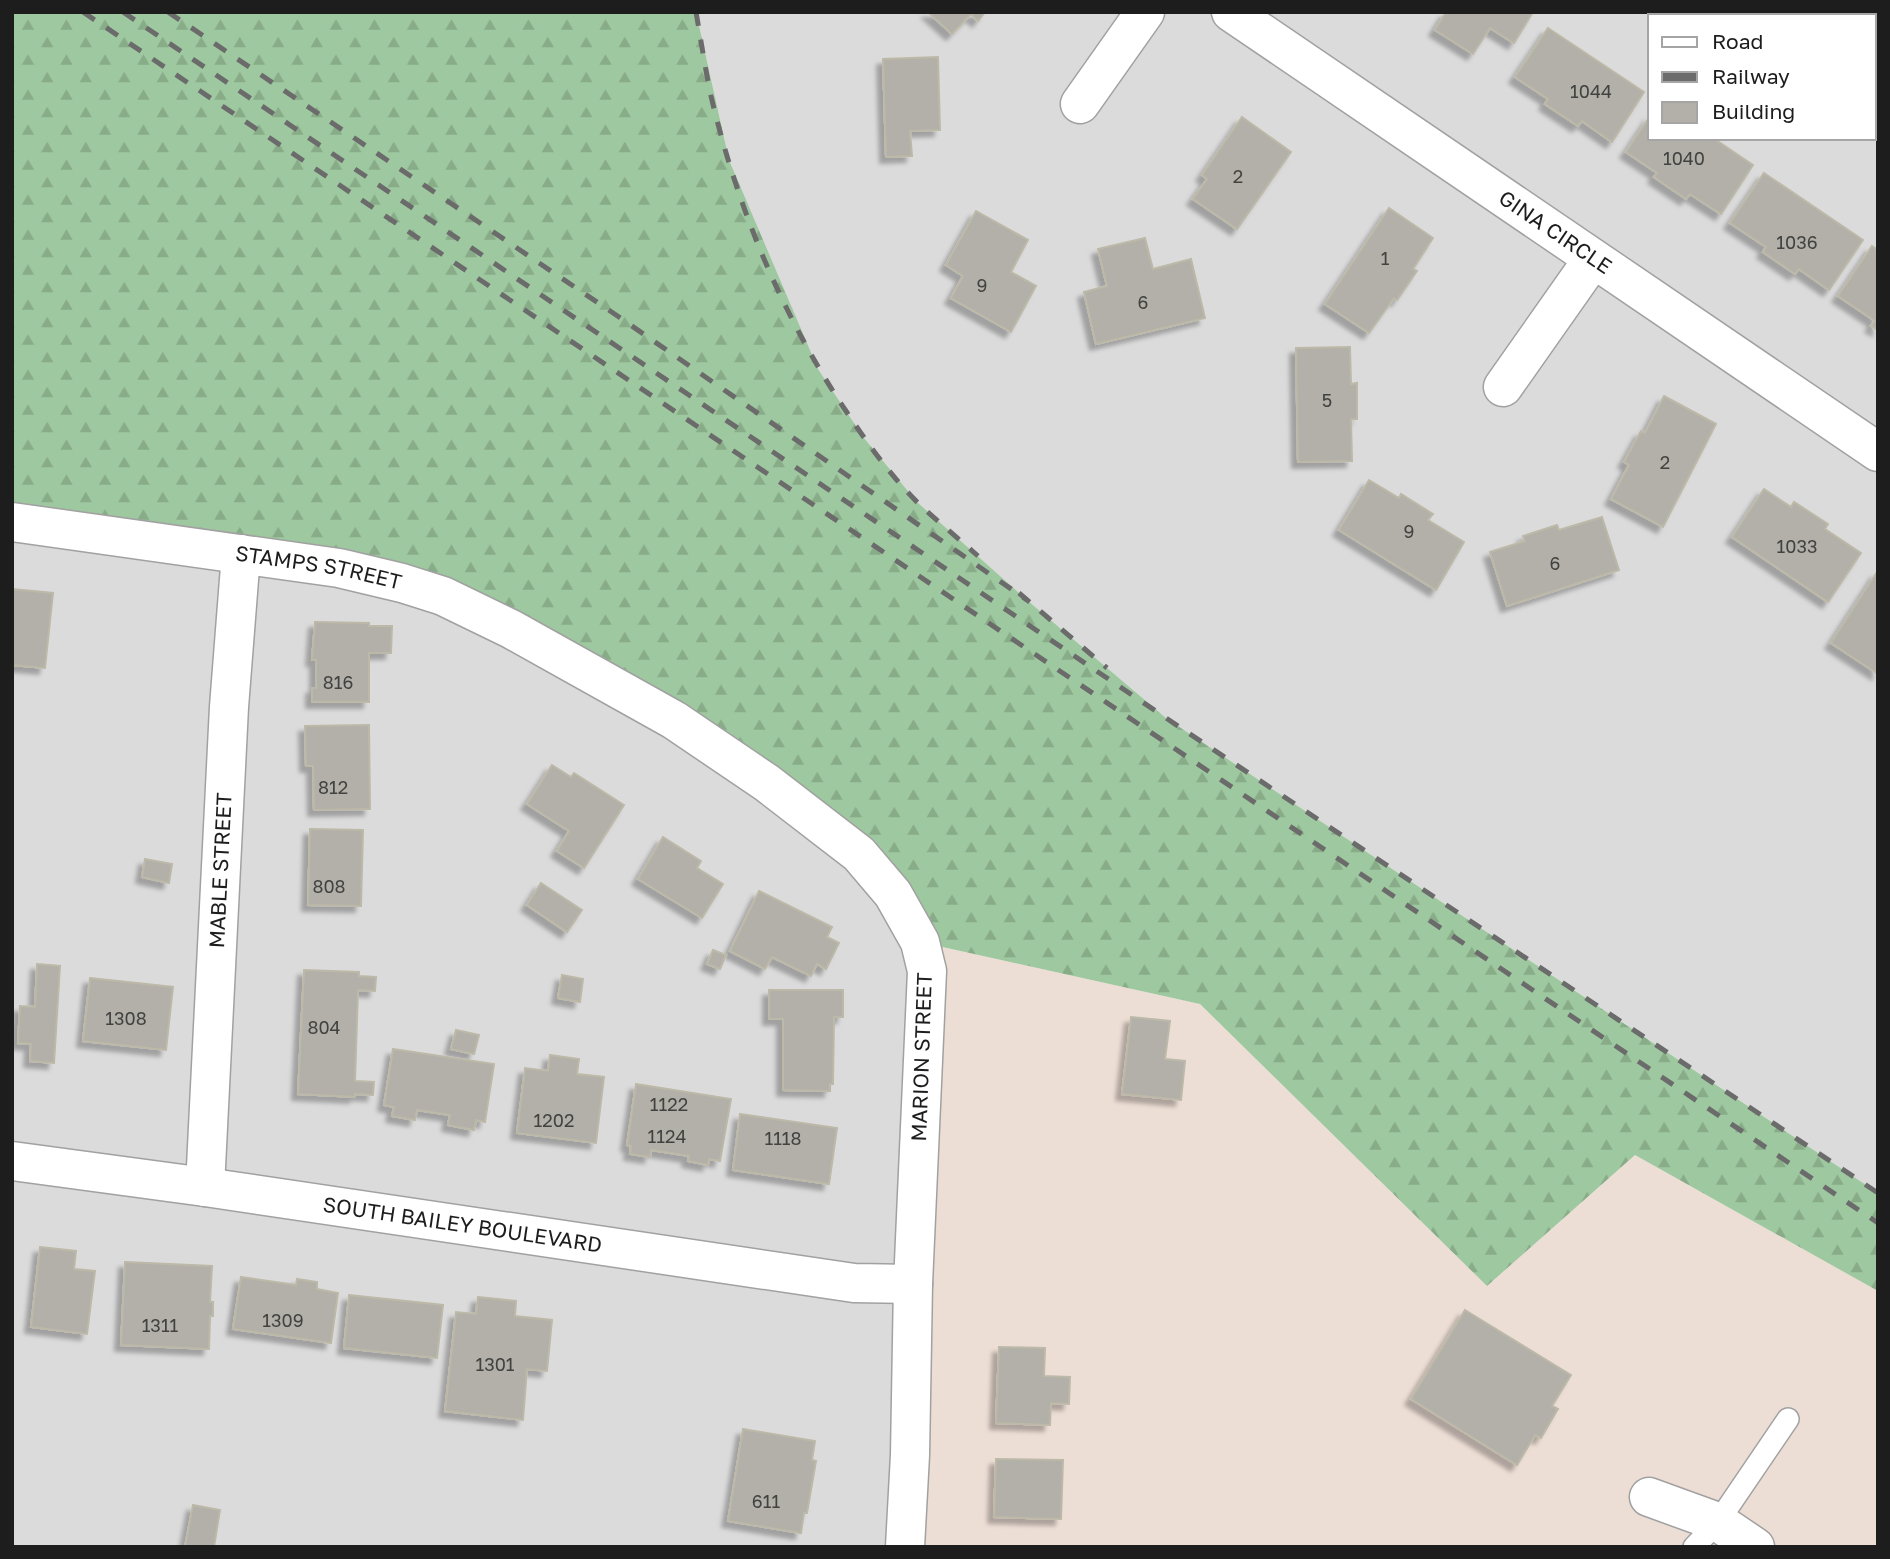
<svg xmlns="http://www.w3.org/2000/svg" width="1890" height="1559" viewBox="0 0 1890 1559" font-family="'Golos Text',sans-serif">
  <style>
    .residential { fill: #dbdbdb; fill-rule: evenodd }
    .commercial { fill: #edded5 }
    .forest { fill: url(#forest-firs) }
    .building { fill: #b2b0a8; stroke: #bdb9a8; stroke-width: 2; filter: url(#shadow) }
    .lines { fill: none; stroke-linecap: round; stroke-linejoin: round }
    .service-casing { stroke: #a1a1a1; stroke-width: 24 }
    .minor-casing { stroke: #a1a1a1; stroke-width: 41 }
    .service { stroke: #fff; stroke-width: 21 }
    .minor { stroke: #fff; stroke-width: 38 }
    .rail { stroke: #6b6b6b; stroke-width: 5; stroke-dasharray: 14 14; stroke-linecap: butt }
    .labels { text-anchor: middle; stroke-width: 5; stroke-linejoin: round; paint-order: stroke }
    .number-label { font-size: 18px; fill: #424240 }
    .street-label { font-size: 21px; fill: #1d1d1d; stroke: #fff }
  </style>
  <defs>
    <pattern id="forest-firs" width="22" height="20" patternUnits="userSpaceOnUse" patternTransform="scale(1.75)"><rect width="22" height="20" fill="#9ec89f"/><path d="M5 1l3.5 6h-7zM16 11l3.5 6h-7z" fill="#88ab88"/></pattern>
    <filter id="shadow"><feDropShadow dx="-6" dy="6" stdDeviation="2" flood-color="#0004"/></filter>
  </defs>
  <rect width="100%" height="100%" fill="#edede5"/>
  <g class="residential">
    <path d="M696,12h1182v1181l-712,-475 -139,-118 -110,-98 -53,-64 -46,-69 -29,-53 -60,-156zM1650,16h224v122h-224z"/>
    <polygon points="12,521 402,583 767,783 920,942 905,1547 12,1547"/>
  </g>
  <polygon class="commercial" points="920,942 1200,1004 1487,1286 1635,1155 1878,1291 1878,1547 905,1547"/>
  <polygon class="forest" points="12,12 696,12 729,160 818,369 864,438 917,502 1027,600 1166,718 1878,1193 1878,1291 1635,1155 1487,1286 1200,1004 920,942 859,854 443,596 12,521"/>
  <g class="building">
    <polygon points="928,12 985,12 978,21 971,14 952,34"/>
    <polygon points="1446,12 1533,12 1514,43 1490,28 1473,54 1435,30"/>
    <polygon points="1833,12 1876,12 1874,16 1831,16"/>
    <polygon points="1874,19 1878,22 1878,94 1874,91"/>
    <polygon points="1548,28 1644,92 1612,142 1582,121 1578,126 1545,104 1548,99 1515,77"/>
    <polygon points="938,57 940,130 910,131 912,156 886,157 883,59"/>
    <polygon points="1650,116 1650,138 1713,138 1753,165 1721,214 1690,194 1686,199 1654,177 1657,173 1626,152"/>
    <polygon points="1242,117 1291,152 1237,229 1193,199 1207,179 1202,175"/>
    <polygon points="1764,173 1863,240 1829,290 1799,269 1795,274 1763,252 1766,247 1730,223"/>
    <polygon points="1389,208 1433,238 1413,269 1417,271 1397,300 1394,298 1369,333 1325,304"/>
    <polygon points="976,211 1028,240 1011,272 1036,286 1011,332 951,298 963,276 946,265"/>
    <polygon points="1145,238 1153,269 1191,259 1205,318 1096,344 1084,292 1107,286 1098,249"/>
    <polygon points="1872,246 1878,250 1878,330 1871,326 1875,321 1838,296"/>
    <polygon points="1350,347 1351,384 1357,383 1357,419 1351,419 1352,461 1298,462 1296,348"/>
    <polygon points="1664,396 1716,424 1663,527 1611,499 1629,465 1624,462 1641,431 1645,433"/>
    <polygon points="1369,480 1399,498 1401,494 1433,514 1428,520 1464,542 1436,590 1339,530"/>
    <polygon points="1764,489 1791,507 1794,502 1828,524 1825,529 1861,553 1828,602 1732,537"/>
    <polygon points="1602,517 1619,570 1507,606 1490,552 1525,541 1523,536 1557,525 1559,530"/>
    <polygon points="1877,572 1878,573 1878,674 1831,643"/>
    <polygon points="12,589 53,593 45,668 12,665"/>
    <polygon points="315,622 369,623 369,626 392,626 391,653 369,653 369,702 312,702 312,688 316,688 316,660 312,660"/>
    <polygon points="369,725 370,809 314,810 313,766 306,766 305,726"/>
    <polygon points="552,765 571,777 574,773 624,805 584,868 557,851 569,831 527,804"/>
    <polygon points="310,829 363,830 361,906 308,905"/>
    <polygon points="663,837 701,861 697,868 723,884 702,918 638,879"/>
    <polygon points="145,859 172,864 169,883 142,877"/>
    <polygon points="541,883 582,910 567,932 527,905"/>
    <polygon points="759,891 832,927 827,937 839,943 826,969 817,964 811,976 772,957 765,969 730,951"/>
    <polygon points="713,950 726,955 720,969 707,964"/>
    <polygon points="37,964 60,966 54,1063 30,1061 31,1044 18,1043 20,1006 35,1007"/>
    <polygon points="304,970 359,972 359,976 376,977 375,991 358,990 355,1081 374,1082 373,1095 355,1094 355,1097 298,1094"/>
    <polygon points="562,975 583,979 580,1002 558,998"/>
    <polygon points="90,978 173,987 166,1050 83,1041"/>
    <polygon points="769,990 843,990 843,1017 834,1017 833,1084 830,1084 830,1091 783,1090 783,1019 769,1019"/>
    <polygon points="1131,1017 1170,1021 1165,1059 1185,1061 1181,1100 1122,1094"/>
    <polygon points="456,1030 479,1035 474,1054 451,1049"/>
    <polygon points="393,1049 494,1064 485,1122 476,1120 474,1130 448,1125 450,1115 417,1110 415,1120 392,1116 394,1107 384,1105"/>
    <polygon points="550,1055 579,1059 577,1074 604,1077 596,1143 517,1133 525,1068 548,1071"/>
    <polygon points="636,1084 731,1099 720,1161 709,1159 708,1165 688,1161 689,1156 651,1150 650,1157 630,1154 631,1146 627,1145"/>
    <polygon points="740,1114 837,1128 829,1184 733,1170"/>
    <polygon points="40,1247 76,1251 74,1269 95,1271 87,1334 31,1327"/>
    <polygon points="125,1262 212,1266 210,1302 213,1302 213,1316 210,1316 209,1349 121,1345"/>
    <polygon points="241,1277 296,1285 297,1279 317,1282 317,1289 338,1293 331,1343 233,1329"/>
    <polygon points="349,1295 443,1305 437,1358 344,1348"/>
    <polygon points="478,1297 516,1301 515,1316 552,1320 547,1371 527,1369 523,1420 445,1411 456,1312 476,1314"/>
    <polygon points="1465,1310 1571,1375 1552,1406 1558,1409 1541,1438 1535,1435 1517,1465 1411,1399"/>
    <polygon points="999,1347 1045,1348 1044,1376 1070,1377 1069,1404 1051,1403 1050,1425 996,1423"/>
    <polygon points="743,1429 815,1441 812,1460 816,1461 807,1513 804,1513 801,1533 728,1521"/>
    <polygon points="996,1459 1063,1460 1061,1519 994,1517"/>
    <polygon points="193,1505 220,1510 214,1547 185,1547"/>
  </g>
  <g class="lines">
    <defs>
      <polyline id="service" points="1694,1547 1718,1522 1788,1419"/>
      <g id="minor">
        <path id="s1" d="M1231,12l647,440"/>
        <polyline points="1080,104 1145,12"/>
        <polyline points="1503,387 1593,259"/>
        <path id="s2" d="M12,522l327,46 63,15 41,13 68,33 163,91 93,63 92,71 34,40 27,48 7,29 -14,313 -3,171 -5,92"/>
        <path id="s3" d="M12,1161l193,26 649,96 59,1"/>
        <path id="s4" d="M205,1187l24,-480 12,-153"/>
        <polyline points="1649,1497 1718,1522 1755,1547"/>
      </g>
    </defs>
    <use href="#service" class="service-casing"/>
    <use href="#minor" class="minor-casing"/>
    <use href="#service" class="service"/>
    <use href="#minor" class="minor"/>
    <g class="rail">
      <polyline points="83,12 1878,1223"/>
      <polyline points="123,12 1166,718 1878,1193"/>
      <polyline points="168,12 619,317 1027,600"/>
      <path d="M696,12c5,28 9,56 15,84 26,111 71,220 135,315 21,32 45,65 72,92 19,18 40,35 60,53"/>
      <polyline points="1019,593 1107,668"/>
    </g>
  </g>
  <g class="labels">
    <g class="number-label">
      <text x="1591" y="98">1044</text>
      <text x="1684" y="165">1040</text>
      <text x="1238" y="183">2</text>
      <text x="1797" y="249">1036</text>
      <text x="1385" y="265">1</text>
      <text x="982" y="292">9</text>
      <text x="1143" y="309">6</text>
      <text x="1327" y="407">5</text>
      <text x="1665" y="469">2</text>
      <text x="1409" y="538">9</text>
      <text x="1797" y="553">1033</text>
      <text x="1555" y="570">6</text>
      <text x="338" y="689">816</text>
      <text x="333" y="794">812</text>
      <text x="329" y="893">808</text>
      <text x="126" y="1025">1308</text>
      <text x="324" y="1034">804</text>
      <text x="669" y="1111">1122</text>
      <text x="554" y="1127">1202</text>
      <text x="667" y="1143">1124</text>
      <text x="783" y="1145">1118</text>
      <text x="283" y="1327">1309</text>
      <text x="160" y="1332">1311</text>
      <text x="495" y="1371">1301</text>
      <text x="766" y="1508">611</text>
    </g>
    <g class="street-label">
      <text dy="7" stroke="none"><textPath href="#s1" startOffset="392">GINA CIRCLE</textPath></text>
      <text dy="7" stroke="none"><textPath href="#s2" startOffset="310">STAMPS STREET</textPath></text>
      <text dy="7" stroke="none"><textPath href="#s4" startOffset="317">MABLE STREET</textPath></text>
      <text transform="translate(922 1057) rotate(-88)" y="7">MARION STREET</text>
      <text dy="7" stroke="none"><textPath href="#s3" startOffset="455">SOUTH BAILEY BOULEVARD</textPath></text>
    </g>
  </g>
  <rect width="1890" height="1559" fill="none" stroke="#1d1d1d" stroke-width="28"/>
  <rect x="1648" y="14" width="228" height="126" fill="#ffffff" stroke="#a5a5a5" stroke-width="2"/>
  <rect x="1662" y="37" width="35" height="10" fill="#ffffff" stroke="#a5a5a5" stroke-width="2"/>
  <text x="1712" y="49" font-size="21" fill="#1d1d1d">Road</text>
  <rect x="1662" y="72" width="35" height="10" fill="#6b6b6b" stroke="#a5a5a5" stroke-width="2"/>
  <text x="1712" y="84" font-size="21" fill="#1d1d1d">Railway</text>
  <rect x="1662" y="102" width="35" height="21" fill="#b2b0a8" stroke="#a5a5a5" stroke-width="2"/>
  <text x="1712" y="119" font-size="21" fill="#1d1d1d">Building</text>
</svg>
